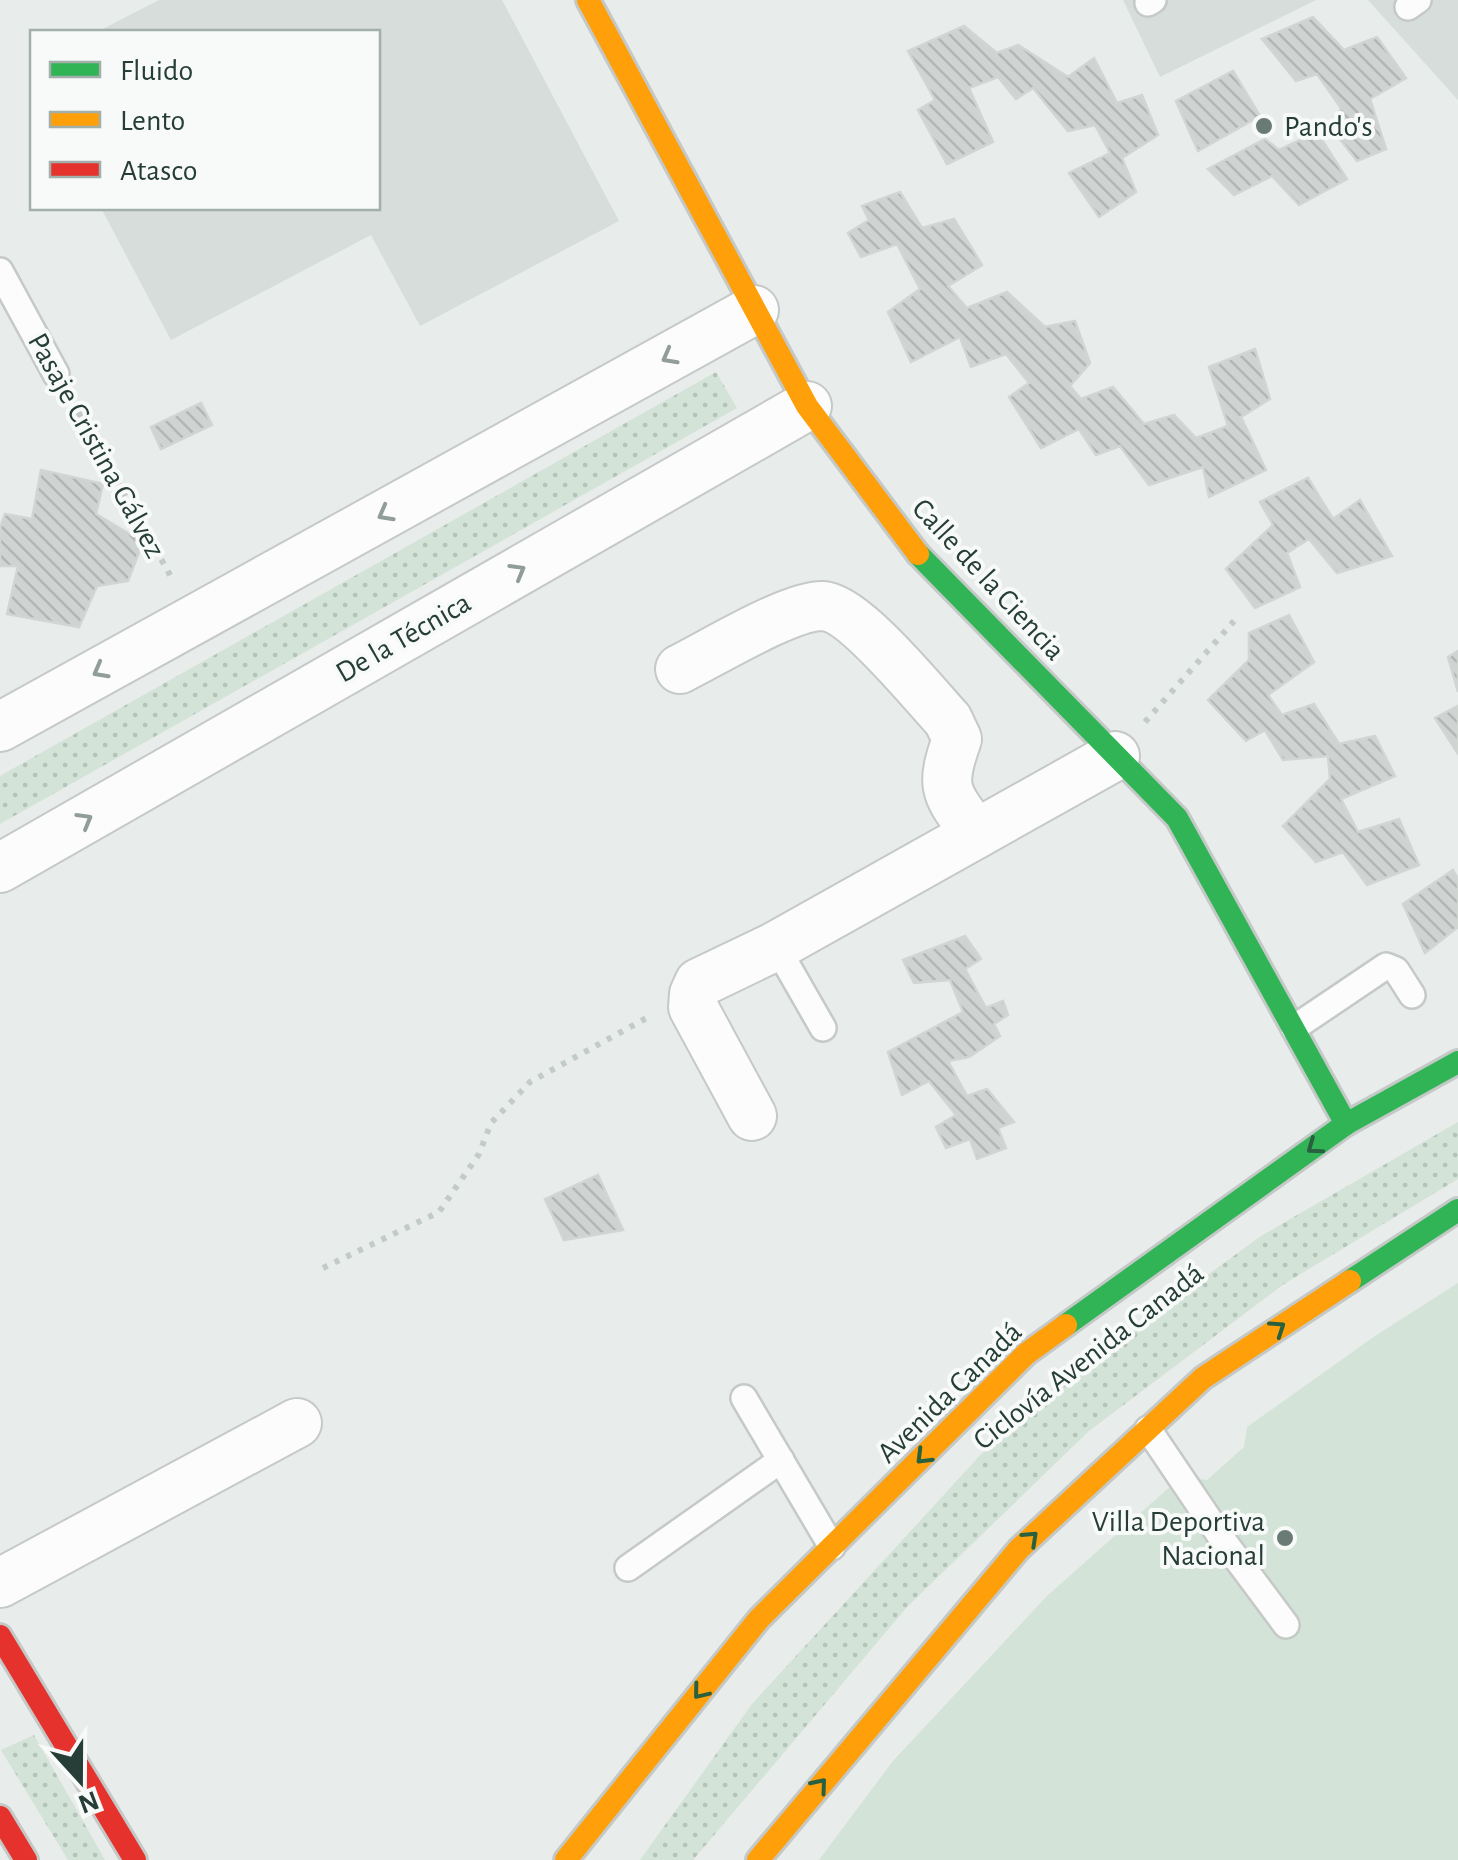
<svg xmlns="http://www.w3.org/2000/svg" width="1458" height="1860" viewBox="0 0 1458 1860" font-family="'Alegreya Sans',sans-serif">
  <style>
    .built { fill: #d6ddda }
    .grass { fill: url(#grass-dots) }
    .pitch { fill: #d3e3d7 }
    .building { fill: url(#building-back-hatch); stroke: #d1d5d3; stroke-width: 2.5 }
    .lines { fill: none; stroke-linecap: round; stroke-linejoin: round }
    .lane-casing { stroke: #c5c9c7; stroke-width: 30 }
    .street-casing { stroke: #c5c9c7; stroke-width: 52 }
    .fast-casing { stroke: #c4c9c7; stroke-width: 28 }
    .slow-casing { stroke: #c4c9c7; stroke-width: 28 }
    .jam-casing { stroke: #c4c9c7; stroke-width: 28 }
    .path { stroke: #c3cbc7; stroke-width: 6; stroke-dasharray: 5 8; stroke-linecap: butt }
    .lane { stroke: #fcfcfc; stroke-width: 25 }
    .street { stroke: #fcfcfc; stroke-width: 48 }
    .fast { stroke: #30b455; stroke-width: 22 }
    .slow { stroke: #ff9f0a; stroke-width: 22 }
    .jam { stroke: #e5322d; stroke-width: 22 }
    .oneway { stroke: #919d9a }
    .oneway2 { stroke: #296140 }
    .poi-dot { fill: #6a7b76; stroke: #f7faf8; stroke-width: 4 }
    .labels { text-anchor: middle; stroke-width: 8; stroke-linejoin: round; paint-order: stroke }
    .poi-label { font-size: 30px; fill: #263e37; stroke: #f7faf8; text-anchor: start }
    .street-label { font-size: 30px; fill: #263e37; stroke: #f7faf8 }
  </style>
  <defs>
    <pattern id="grass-dots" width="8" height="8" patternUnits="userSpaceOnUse" patternTransform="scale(2.5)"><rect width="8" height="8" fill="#d3e3d7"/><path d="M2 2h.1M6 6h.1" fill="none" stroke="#b5c4b9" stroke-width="1.8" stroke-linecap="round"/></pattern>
    <pattern id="building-back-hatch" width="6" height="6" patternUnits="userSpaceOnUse" patternTransform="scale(2.5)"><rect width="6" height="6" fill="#cfd3d1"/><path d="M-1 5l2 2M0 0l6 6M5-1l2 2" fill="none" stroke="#b2b6b4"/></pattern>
  </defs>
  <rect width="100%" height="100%" fill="#e8ecea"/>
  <g class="built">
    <polygon points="159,0 502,0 619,221 420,326 371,235 171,340 101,208 378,208 378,32 97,32"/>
    <polygon points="1123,0 1316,0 1160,77"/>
    <polygon points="1368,0 1458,0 1458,100"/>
  </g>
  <g class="grass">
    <polygon points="716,372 737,408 0,824 0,776"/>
    <polygon points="1458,1122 1458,1179 1284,1284 1089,1431 907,1607 693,1860 640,1860 752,1704 1018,1414 1261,1236"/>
    <polygon points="34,1735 105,1860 68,1860 1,1750"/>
  </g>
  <polygon class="pitch" points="1458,1283 1458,1860 819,1860 893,1761 1047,1596 1181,1477 1207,1480 1244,1447 1247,1427 1375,1336"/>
  <g class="building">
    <polygon points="1313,17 1344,50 1377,37 1406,78 1370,99 1386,149 1357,161 1332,129 1341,108 1317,74 1296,81 1262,39"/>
    <polygon points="964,26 997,53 1018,45 1068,77 1094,58 1117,103 1142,95 1158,135 1122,158 1136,192 1099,217 1069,173 1110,153 1095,125 1068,131 1033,88 1016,99 998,77 969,88 993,142 947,164 918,110 935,100 908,51"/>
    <polygon points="1233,71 1260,116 1198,151 1176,101"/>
    <polygon points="1317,132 1347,179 1299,205 1272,176 1234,195 1208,169 1265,139 1279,150"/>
    <polygon points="900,192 922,228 954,219 982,265 948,286 967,308 1007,292 1045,327 1075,321 1090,363 1070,386 1081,399 1113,387 1144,424 1174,415 1196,438 1228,426 1209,367 1255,349 1270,399 1241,417 1266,470 1209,497 1203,467 1149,485 1120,446 1096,455 1079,429 1041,448 1009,397 1029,383 1006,354 971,367 960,337 911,362 888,312 920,289 897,244 861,257 848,233 869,220 862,206"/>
    <polygon points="201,403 212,425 161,449 151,427"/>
    <polygon points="41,470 103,484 96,514 143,542 128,581 97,586 79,627 7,614 18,566 0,566 0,528 5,514 32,519"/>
    <polygon points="1308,478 1333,519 1360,500 1392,556 1337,573 1309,539 1287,553 1300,587 1255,608 1226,569 1273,525 1260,502"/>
    <polygon points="1289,615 1314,662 1268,695 1282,715 1314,704 1339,744 1375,736 1395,776 1341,799 1358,832 1399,819 1419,865 1367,885 1343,852 1316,862 1283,826 1330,779 1328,756 1283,760 1265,730 1246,741 1208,700 1249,660 1249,633"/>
    <polygon points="1458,651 1458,692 1448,657"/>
    <polygon points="1458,706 1458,754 1435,718"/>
    <polygon points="1453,870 1458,879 1458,927 1425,953 1403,904"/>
    <polygon points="965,936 981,959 965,969 986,1008 1003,1001 1008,1015 994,1024 1000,1036 969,1057 948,1061 967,1096 987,1089 1014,1122 998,1128 1006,1148 977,1159 970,1139 946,1148 936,1127 956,1115 929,1081 902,1095 888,1052 963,1012 950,980 914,983 903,960"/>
    <polygon points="598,1175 623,1230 564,1240 545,1199"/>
  </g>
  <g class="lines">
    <defs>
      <g id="lane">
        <polyline points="1148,3 1153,0"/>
        <polyline points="1408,7 1418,0"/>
        <polyline points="0,271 56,374"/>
        <polyline points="776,946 823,1028"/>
        <polyline points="1294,1028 1386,966 1396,970 1412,995"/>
        <polyline points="744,1398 832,1547"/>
        <polyline points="1148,1429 1225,1543 1286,1625"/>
        <polyline points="628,1568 781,1460"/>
      </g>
      <g id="street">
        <path d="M680,669c32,-16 109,-63 142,-63 32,1 102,88 126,114l9,19c-18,50 -11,54 19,95"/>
        <polyline points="0,727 754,310"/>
        <polyline points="0,868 807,406"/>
        <polyline points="752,1116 693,1007 694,994 699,983 776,946 1115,756"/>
        <polyline points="0,1583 297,1423"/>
      </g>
      <g id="fast">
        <polyline points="918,554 1177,818 1346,1124"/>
        <polyline points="1350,1281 1458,1210"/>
        <polyline points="1066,1325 1346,1124 1458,1062"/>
      </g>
      <g id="slow">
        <polyline points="588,0 807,406 918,554"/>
        <polyline points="566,1860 759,1619 1026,1354 1066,1325"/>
        <polyline points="758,1860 1019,1549 1203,1378 1350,1281"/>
      </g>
      <g id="jam">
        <polyline points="0,1636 135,1860"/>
        <polyline points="0,1817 26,1860"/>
      </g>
    </defs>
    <use href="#lane" class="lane-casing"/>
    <use href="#street" class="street-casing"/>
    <use href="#fast" class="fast-casing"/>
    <use href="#slow" class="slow-casing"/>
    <use href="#jam" class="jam-casing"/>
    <g class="path">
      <polyline points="72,401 174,582"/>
      <polyline points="1145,722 1234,621"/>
      <polyline points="323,1268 439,1212 479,1154 491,1123 530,1082 652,1015"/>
    </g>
    <use href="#lane" class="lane"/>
    <use href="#street" class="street"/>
    <use href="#fast" class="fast"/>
    <use href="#slow" class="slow"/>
    <use href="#jam" class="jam"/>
  </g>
  <defs><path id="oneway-chevron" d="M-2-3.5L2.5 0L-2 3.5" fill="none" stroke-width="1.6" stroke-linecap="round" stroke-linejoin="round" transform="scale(2.5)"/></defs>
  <g class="oneway">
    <use href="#oneway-chevron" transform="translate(669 357) rotate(151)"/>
    <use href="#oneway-chevron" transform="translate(385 514) rotate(151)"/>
    <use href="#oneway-chevron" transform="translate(518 571) rotate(-30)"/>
    <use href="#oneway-chevron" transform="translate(100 671) rotate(151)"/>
    <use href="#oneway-chevron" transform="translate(85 820) rotate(-30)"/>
  </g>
  <g class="oneway2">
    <use href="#oneway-chevron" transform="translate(1314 1147) rotate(144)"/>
    <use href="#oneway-chevron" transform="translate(1278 1328) rotate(-34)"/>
    <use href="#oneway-chevron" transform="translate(923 1457) rotate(135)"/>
    <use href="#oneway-chevron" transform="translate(1031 1538) rotate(-43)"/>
    <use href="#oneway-chevron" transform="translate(700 1692) rotate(129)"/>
    <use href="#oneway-chevron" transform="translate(820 1785) rotate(-50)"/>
  </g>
  <g class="poi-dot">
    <circle cx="1264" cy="126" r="10"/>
    <circle cx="1285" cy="1538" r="10"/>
  </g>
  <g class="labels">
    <g class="poi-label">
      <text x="1284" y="136">Pando's</text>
      <text x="1265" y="1531" text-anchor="end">Villa Deportiva<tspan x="1265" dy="34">Nacional</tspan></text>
    </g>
    <g class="street-label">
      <text transform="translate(97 445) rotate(61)" y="10">Pasaje Cristina Gálvez</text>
      <text transform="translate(989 579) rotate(47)" y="10">Calle de la Ciencia</text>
      <text transform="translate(403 637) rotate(-30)" y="10">De la Técnica</text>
      <text transform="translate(1088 1356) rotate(-38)" y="10">Ciclovía Avenida Canadá</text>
      <text transform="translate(949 1392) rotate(-44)" y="10">Avenida Canadá</text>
    </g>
  </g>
  <rect x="30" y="30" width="350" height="180" fill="#f7faf8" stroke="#a3afab" stroke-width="2.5"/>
  <rect x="50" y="62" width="50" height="15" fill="#30b455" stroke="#a3afab" stroke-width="2.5"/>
  <text x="120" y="80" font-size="30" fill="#263e37">Fluido</text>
  <rect x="50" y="112" width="50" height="15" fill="#ff9f0a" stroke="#a3afab" stroke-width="2.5"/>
  <text x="120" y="130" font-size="30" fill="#263e37">Lento</text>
  <rect x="50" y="162" width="50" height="15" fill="#e5322d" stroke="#a3afab" stroke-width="2.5"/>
  <text x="120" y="180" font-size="30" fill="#263e37">Atasco</text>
  <g transform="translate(80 1780) rotate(159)" stroke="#f7faf8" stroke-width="8" paint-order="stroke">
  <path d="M0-8L18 38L0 25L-18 38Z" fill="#263e37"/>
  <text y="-15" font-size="28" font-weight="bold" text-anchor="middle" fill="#263e37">N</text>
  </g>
</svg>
